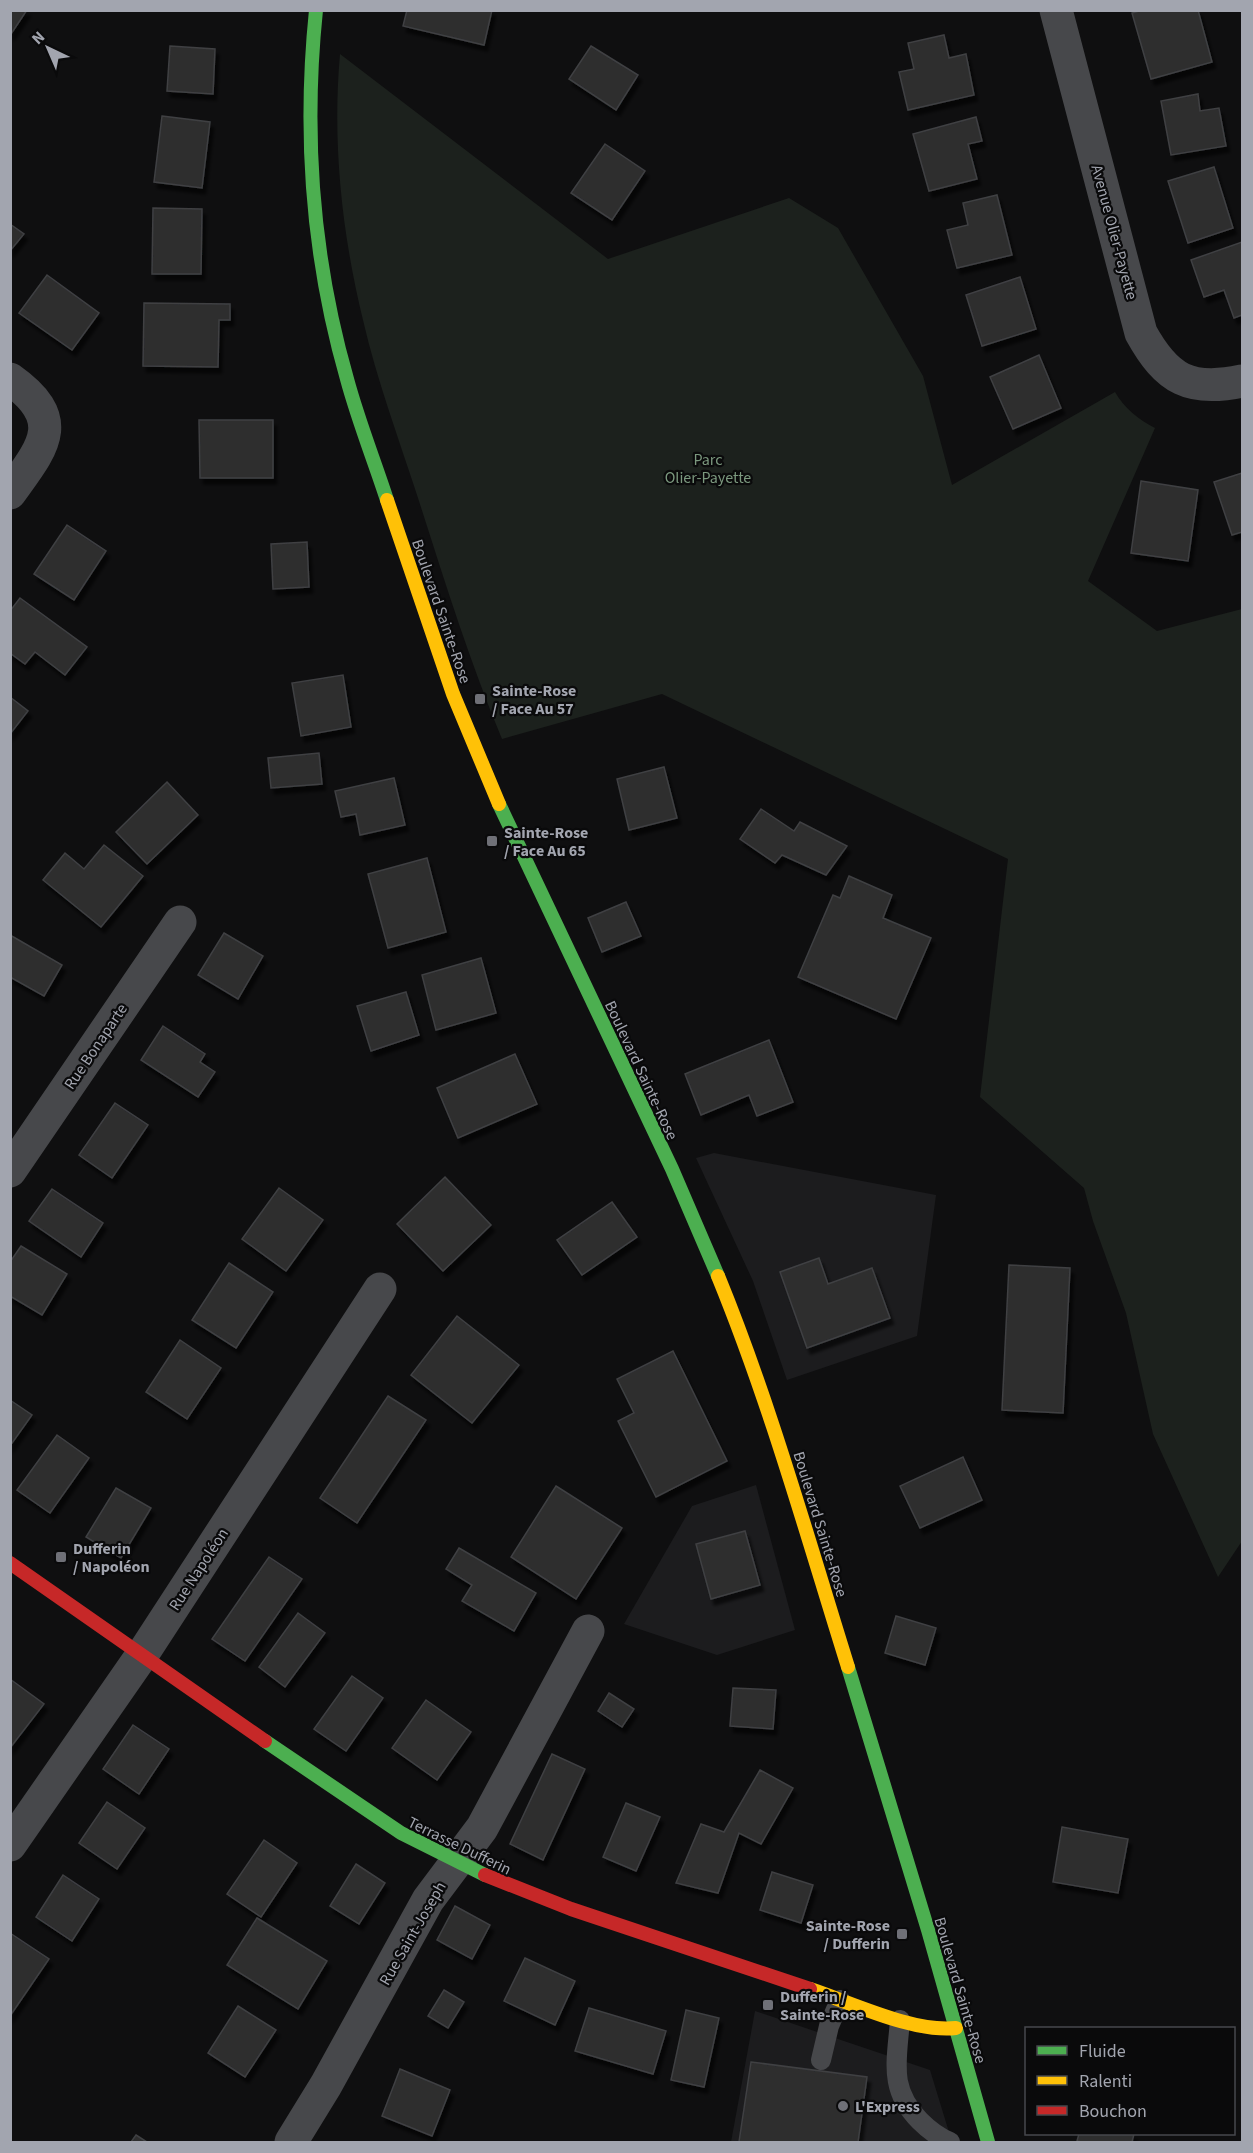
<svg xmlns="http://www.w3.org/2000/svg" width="1253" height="2153" viewBox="0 0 1253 2153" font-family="'Source Sans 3',sans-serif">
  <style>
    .built { fill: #1c1c1e }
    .green { fill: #1c211d }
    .building { fill: #2d2d2e; stroke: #3f4043; stroke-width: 1.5; filter: url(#shadow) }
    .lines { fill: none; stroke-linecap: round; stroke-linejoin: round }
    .lane { stroke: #47484b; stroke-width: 20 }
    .street { stroke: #47484b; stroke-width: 33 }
    .fast { stroke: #4caf50; stroke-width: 14 }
    .slow { stroke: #ffc107; stroke-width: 14 }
    .jam { stroke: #c62828; stroke-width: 14 }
    .poi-dot { fill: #6f7077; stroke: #0a0a0b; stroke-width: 2 }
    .labels { text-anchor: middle; stroke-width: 4.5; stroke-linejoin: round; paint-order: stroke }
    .street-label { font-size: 16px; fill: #a2a5af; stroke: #0a0a0b }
    .park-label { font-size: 16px; fill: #7b987e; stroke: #0a0a0b }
    .poi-label { font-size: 16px; font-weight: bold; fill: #a2a5af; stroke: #0a0a0b; text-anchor: start }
  </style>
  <defs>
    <filter id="shadow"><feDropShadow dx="3.5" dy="6" stdDeviation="1.5" flood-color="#0009"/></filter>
  </defs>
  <rect width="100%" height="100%" fill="#0f0f10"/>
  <g class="built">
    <polygon points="714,1153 936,1195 917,1336 787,1380 753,1281 696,1158"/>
    <polygon points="756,1485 795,1630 717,1655 624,1624 692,1506"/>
    <polygon points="755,2011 930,2070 952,2142 731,2142"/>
  </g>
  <path class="green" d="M340,54l268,205 181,-61 49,30 85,148 29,109 163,-93c9,16 24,28 40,36l-67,153 69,50 85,-22v932l-24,36 -65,-143 -27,-121 -33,-92 -9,-33 -104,-91 28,-238 -346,-165 -160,45c-33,-79 -58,-160 -84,-241 -19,-59 -41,-117 -55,-178 -21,-86 -31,-177 -23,-266z"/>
  <g class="building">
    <polygon points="10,10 27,10 11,34 10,34"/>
    <polygon points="407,10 492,10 484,45 403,26"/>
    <polygon points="1143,10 1198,10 1212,62 1151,79 1132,13"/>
    <polygon points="944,35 949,58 966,54 974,95 908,110 899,72 914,69 908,43"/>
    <polygon points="170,46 215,49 213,94 167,91"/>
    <polygon points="591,46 638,75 616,110 569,79"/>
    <polygon points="1198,94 1200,111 1219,108 1226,146 1171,155 1161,101"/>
    <polygon points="162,116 210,122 202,188 154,182"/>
    <polygon points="976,117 982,141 968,144 977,179 929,191 913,134"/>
    <polygon points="605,144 645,171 612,220 571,193"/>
    <polygon points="1214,167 1233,228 1188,243 1168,181"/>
    <polygon points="997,195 1012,255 957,268 947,230 968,225 963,203"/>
    <polygon points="153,208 202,209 201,274 152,274"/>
    <polygon points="10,224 24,234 10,251"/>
    <polygon points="1242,242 1242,315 1234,318 1224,290 1204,297 1191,260"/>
    <polygon points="47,275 99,313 72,350 19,313"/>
    <polygon points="1020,277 1036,329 982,346 966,295"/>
    <polygon points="144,303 230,304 230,320 219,320 218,367 143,366"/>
    <polygon points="1039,355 1061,408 1013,429 990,377"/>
    <polygon points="199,420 273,420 273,478 200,478"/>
    <polygon points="1242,473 1242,532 1232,535 1214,482"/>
    <polygon points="1141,481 1198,490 1188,561 1131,553"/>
    <polygon points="67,525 106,551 74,600 34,574"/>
    <polygon points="307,542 309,587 273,589 271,544"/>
    <polygon points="20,598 87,647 65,675 35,652 25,664 10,653 10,611"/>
    <polygon points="343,675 351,727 301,736 292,683"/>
    <polygon points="10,697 28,711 10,734"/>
    <polygon points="319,753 322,784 271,788 268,758"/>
    <polygon points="664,767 677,818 629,830 617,779"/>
    <polygon points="394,778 405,825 360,835 356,814 341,817 335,791"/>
    <polygon points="167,782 198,815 147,864 116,832"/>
    <polygon points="761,809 794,831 800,822 847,846 826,875 782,855 775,863 740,839"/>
    <polygon points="104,845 143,876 101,927 43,880 65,853 84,869"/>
    <polygon points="427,858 446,932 388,948 368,874"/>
    <polygon points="849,876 892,895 883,918 931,938 896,1019 798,977 833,895 840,898"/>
    <polygon points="626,902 641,936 602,952 588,918"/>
    <polygon points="224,933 263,956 238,999 198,975"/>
    <polygon points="10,935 62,965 44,996 10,977"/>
    <polygon points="481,958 496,1013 436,1030 422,975"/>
    <polygon points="406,992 419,1035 371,1051 357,1006"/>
    <polygon points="163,1026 205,1054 200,1062 215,1072 198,1097 141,1060"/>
    <polygon points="769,1040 793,1102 757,1116 749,1095 701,1115 685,1074"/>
    <polygon points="515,1054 537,1104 458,1138 437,1088"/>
    <polygon points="115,1103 148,1125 112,1178 79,1155"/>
    <polygon points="445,1177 491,1225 443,1271 397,1224"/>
    <polygon points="279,1188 323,1220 286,1271 242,1239"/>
    <polygon points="52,1189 103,1223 81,1257 29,1221"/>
    <polygon points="612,1202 637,1237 582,1275 557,1240"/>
    <polygon points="21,1246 67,1274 42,1315 10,1296 10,1262"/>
    <polygon points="819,1258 828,1284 872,1268 890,1318 807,1348 780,1272"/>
    <polygon points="229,1263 273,1292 236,1348 192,1320"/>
    <polygon points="1009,1265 1070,1268 1063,1413 1002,1410"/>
    <polygon points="457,1316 519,1365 472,1423 411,1375"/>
    <polygon points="180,1340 221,1368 187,1419 146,1392"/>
    <polygon points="673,1351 727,1461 656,1497 618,1421 634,1413 617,1379"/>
    <polygon points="388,1396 426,1420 357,1523 320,1498"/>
    <polygon points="10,1400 32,1415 10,1446"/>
    <polygon points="57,1435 89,1458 50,1513 17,1490"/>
    <polygon points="963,1457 982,1500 920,1528 900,1486"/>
    <polygon points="556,1486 622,1528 576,1599 511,1557"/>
    <polygon points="116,1488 151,1508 121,1558 86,1537"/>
    <polygon points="745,1531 760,1585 711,1599 696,1544"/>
    <polygon points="459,1548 536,1593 514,1631 462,1601 472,1585 446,1569"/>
    <polygon points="269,1557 302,1579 245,1661 212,1639"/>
    <polygon points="298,1613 325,1633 285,1687 259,1667"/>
    <polygon points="896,1616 936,1628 925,1665 885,1653"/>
    <polygon points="352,1676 383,1698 346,1751 314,1729"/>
    <polygon points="10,1679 44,1704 10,1748"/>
    <polygon points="733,1688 776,1690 773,1729 730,1726"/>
    <polygon points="609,1693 634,1709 622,1727 598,1711"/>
    <polygon points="426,1700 471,1732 437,1780 392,1748"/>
    <polygon points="133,1725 169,1749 139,1794 103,1769"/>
    <polygon points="552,1754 585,1769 543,1860 510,1844"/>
    <polygon points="760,1770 793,1788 761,1844 739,1833 718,1893 676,1883 701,1824 724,1832"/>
    <polygon points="107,1802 145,1828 117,1869 79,1843"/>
    <polygon points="626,1803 660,1817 636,1871 603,1857"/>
    <polygon points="1062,1827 1128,1839 1118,1893 1053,1882"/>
    <polygon points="264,1840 297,1863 261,1917 227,1894"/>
    <polygon points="356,1864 385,1883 359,1924 330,1906"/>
    <polygon points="772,1872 813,1885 801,1923 760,1910"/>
    <polygon points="63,1875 99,1899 72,1941 36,1917"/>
    <polygon points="455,1906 490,1925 472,1959 437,1940"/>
    <polygon points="257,1918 327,1961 298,2009 227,1965"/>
    <polygon points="10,1933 49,1959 10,2016"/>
    <polygon points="525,1958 575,1981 555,2025 504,2001"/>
    <polygon points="444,1990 464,2002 448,2028 428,2016"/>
    <polygon points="238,2006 276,2030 245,2077 208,2053"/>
    <polygon points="589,2008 666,2031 653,2074 575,2051"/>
    <polygon points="686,2010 719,2018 704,2087 671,2080"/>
    <polygon points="751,2062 867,2077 858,2142 739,2142"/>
    <polygon points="400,2069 450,2090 432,2136 382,2116"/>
    <polygon points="1079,2134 1134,2134 1132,2142 1081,2142 1077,2141"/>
    <polygon points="136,2135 147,2142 131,2142"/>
  </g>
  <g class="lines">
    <g class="lane">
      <path d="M900,2020c-3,41 -12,69 20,101 9,9 18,16 30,21"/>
      <polyline points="821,2060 829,2026 840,2000"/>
    </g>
    <g class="street">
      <path d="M1056,10l85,323c26,47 49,59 101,48"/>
      <path d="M10,379c58,41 33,68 0,114"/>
      <polyline points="10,1171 180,922"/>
      <polyline points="10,1845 142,1655 380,1289"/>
      <polyline points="291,2142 326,2085 428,1900 482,1828 588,1631"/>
    </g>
    <g class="fast">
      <path d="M316,10c-13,126 -4,247 31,369 11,41 27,81 40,121"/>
      <polyline points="499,804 672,1169 718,1276"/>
      <polyline points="848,1667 928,1930 988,2142"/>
      <polyline points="265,1741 401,1833 485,1875"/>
    </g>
    <g class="slow">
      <polyline points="387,500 453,694 499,804"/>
      <path d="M718,1276c52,127 89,260 130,391"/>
      <path d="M810,1989c42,14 104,44 146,39"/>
    </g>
    <g class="jam">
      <polyline points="10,1563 265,1741"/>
      <polyline points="485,1875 571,1909 810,1989"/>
    </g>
  </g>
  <g class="poi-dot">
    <rect x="474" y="693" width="12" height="12" rx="3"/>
    <rect x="486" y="835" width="12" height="12" rx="3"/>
    <rect x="55" y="1551" width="12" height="12" rx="3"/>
    <rect x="896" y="1928" width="12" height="12" rx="3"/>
    <rect x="762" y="1999" width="12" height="12" rx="3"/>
    <circle cx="843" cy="2106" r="6"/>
  </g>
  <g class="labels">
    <g class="street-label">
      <text transform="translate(1115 232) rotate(75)" y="6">Avenue Olier-Payette</text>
      <text transform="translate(442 611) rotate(71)" y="6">Boulevard Sainte-Rose</text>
      <text transform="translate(95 1046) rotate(-56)" y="6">Rue Bonaparte</text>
      <text transform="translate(642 1070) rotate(65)" y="6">Boulevard Sainte-Rose</text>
      <text transform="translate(821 1524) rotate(73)" y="6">Boulevard Sainte-Rose</text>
      <text transform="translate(198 1569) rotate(-57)" y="6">Rue Napoléon</text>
      <text transform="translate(460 1845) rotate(26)" y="6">Terrasse Dufferin</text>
      <text transform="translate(412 1933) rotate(-60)" y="6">Rue Saint-Joseph</text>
      <text transform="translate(961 1990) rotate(74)" y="6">Boulevard Sainte-Rose</text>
    </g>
    <g class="park-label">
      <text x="708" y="465">Parc<tspan x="708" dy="18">Olier-Payette</tspan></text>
    </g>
    <g class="poi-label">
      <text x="492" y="696">Sainte-Rose<tspan x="492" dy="18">/ Face Au 57</tspan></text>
      <text x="504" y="838">Sainte-Rose<tspan x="504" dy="18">/ Face Au 65</tspan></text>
      <text x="73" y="1554">Dufferin<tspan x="73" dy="18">/ Napoléon</tspan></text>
      <text x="890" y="1931" text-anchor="end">Sainte-Rose<tspan x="890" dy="18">/ Dufferin</tspan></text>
      <text x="780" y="2002">Dufferin /<tspan x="780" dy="18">Sainte-Rose</tspan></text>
      <text x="855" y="2112">L'Express</text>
    </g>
  </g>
  <rect width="1253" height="2153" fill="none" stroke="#a2a5af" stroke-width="24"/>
  <rect x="1025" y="2027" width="210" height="108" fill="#0a0a0b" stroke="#47484d" stroke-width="1.5"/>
  <rect x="1037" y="2046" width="30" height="9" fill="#4caf50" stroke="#47484d" stroke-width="1.5"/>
  <text x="1079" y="2057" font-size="18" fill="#a2a5af">Fluide</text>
  <rect x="1037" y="2076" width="30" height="9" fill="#ffc107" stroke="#47484d" stroke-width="1.5"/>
  <text x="1079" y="2087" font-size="18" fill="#a2a5af">Ralenti</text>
  <rect x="1037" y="2106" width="30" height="9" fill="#c62828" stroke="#47484d" stroke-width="1.5"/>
  <text x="1079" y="2117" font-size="18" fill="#a2a5af">Bouchon</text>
  <g transform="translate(48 48) rotate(316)" stroke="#0a0a0b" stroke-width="4.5" paint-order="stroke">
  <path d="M0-4.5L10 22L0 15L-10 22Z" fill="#a2a5af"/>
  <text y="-9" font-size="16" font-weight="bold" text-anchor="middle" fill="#a2a5af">N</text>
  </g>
</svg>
